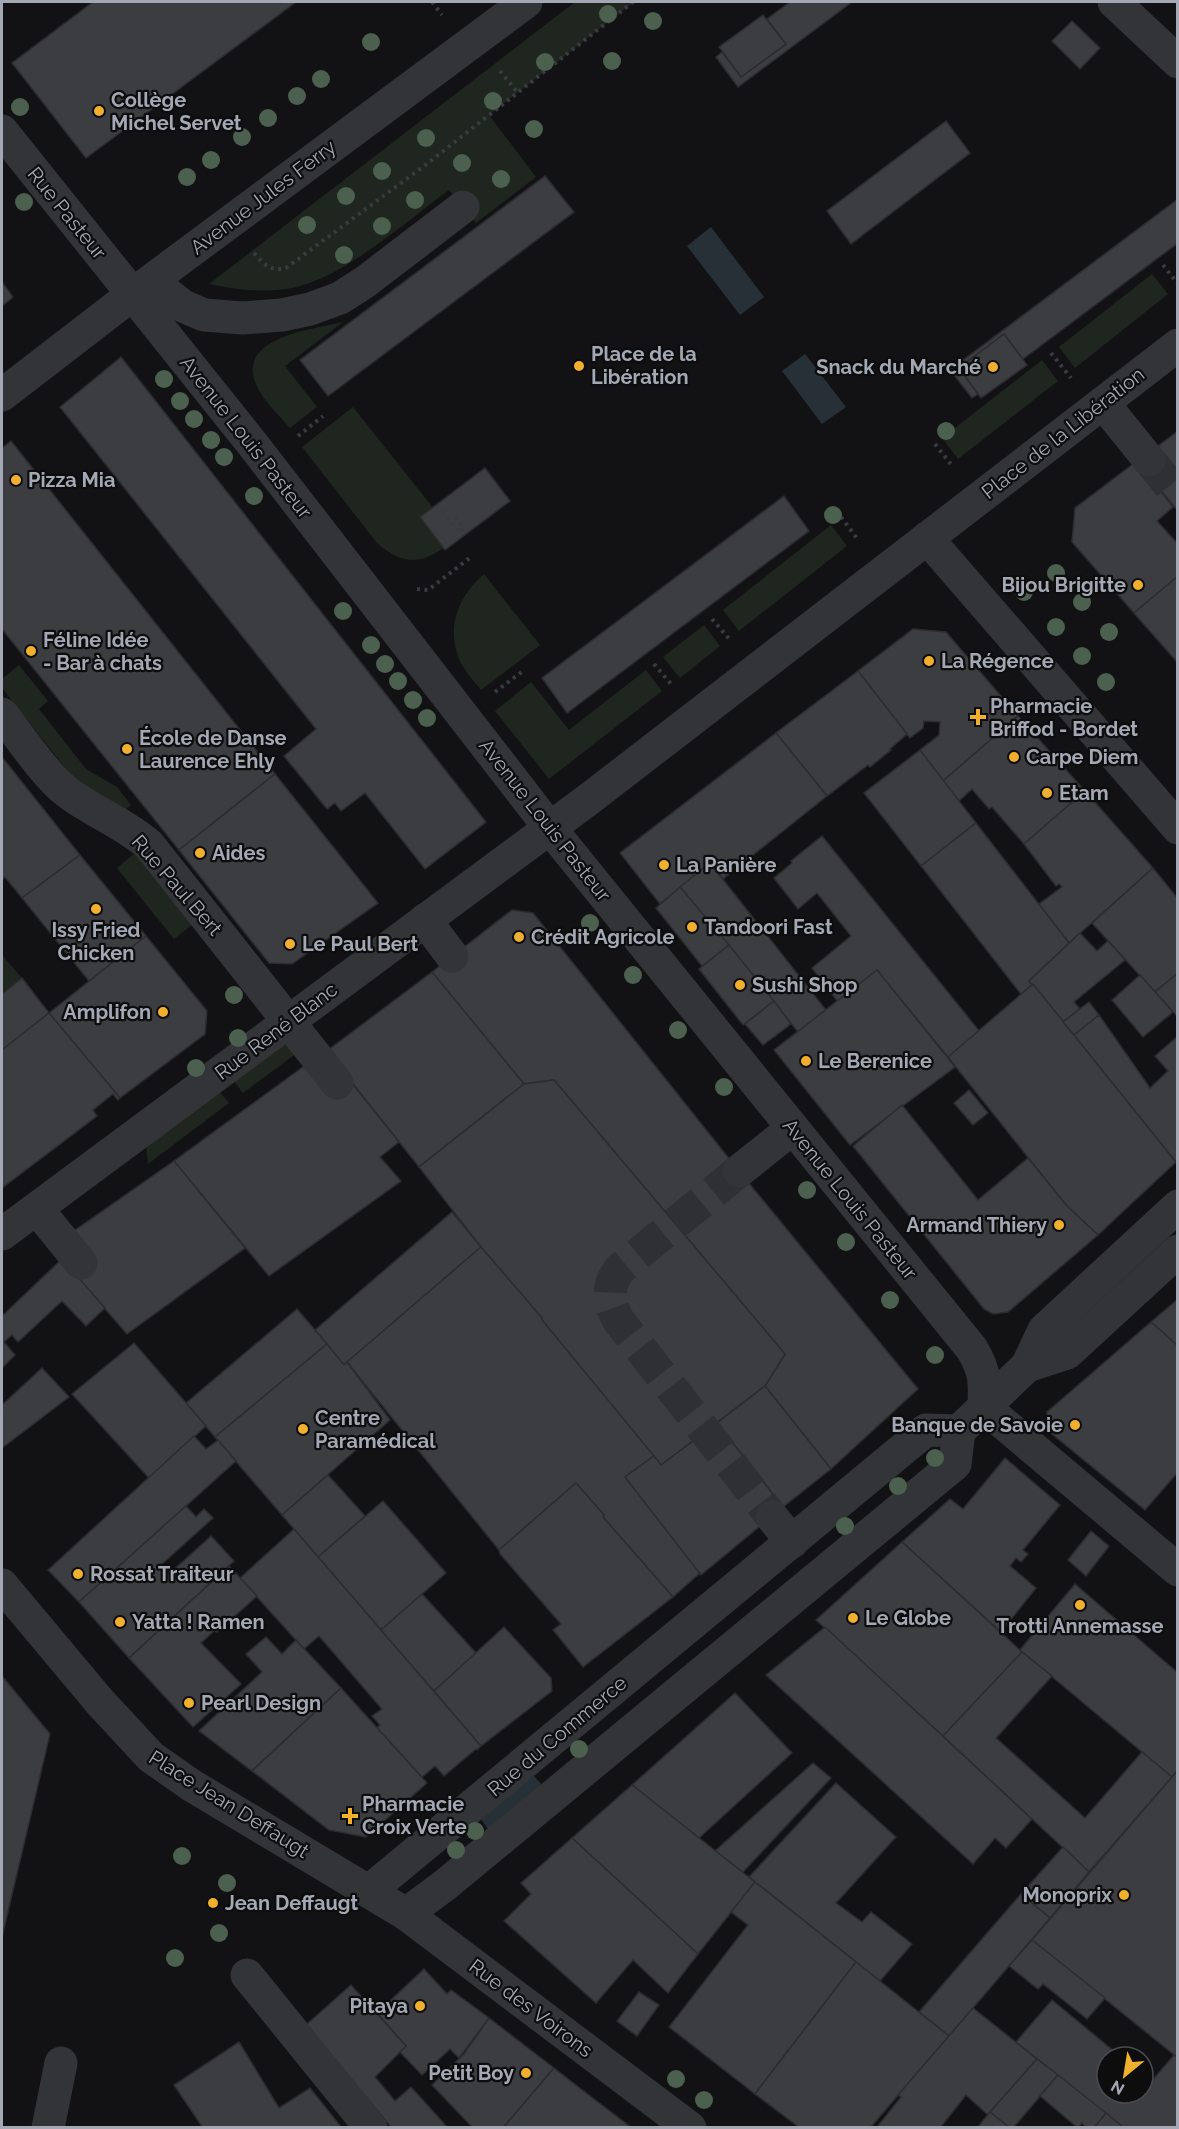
<svg xmlns="http://www.w3.org/2000/svg" width="1179" height="2129" viewBox="0 0 1179 2129" font-family="Raleway,sans-serif">
  <style>
    .green { fill: #1e261f }
    .water { fill: #283037 }
    .building { fill: #3c3d41; stroke: #2c2c30; stroke-width: 1.5 }
    .lines { fill: none; stroke-linecap: round; stroke-linejoin: round }
    .minor-tunnel { stroke: #2f3034; stroke-width: 33; stroke-dasharray: 33 16; stroke-linecap: butt }
    .path { stroke: #393b3f; stroke-width: 4; stroke-dasharray: 3 4.5; stroke-linecap: butt }
    .minor { stroke: #333438; stroke-width: 33 }
    .tree { fill: #4b604e }
    .poi-dot { fill: #f0b02d; stroke: #0d0d0e; stroke-width: 2 }
    .labels { text-anchor: middle; stroke-width: 4.5; stroke-linejoin: round; paint-order: stroke }
    .poi-label { font-size: 20px; font-weight: bold; fill: #a3a8b4; stroke: #0d0d0e; text-anchor: start }
    .street-label { font-size: 20px; fill: #a3a8b4; stroke: #0d0d0e }
  </style>
  <rect width="100%" height="100%" fill="#121214"/>
  <g class="green">
    <path d="M575,2h59l-145,113 47,62 -60,46 -27,-33c-41,30 -107,89 -157,98 -27,5 -56,2 -83,-4z"/>
    <polygon points="1152,274 1168,294 1075,368 1059,347"/>
    <path d="M343,322l-58,44 32,41 -27,21c-11,-13 -28,-28 -34,-44 -20,-47 58,-55 87,-62z"/>
    <polygon points="1042,360 1058,381 958,459 942,438"/>
    <path d="M353,407l104,131c-30,23 -48,33 -80,5l-75,-96z"/>
    <polygon points="831,525 847,546 739,631 723,610"/>
    <path d="M484,574l56,71 -59,45c-8,-10 -17,-20 -22,-31 -13,-32 0,-64 25,-85z"/>
    <polygon points="704,625 720,646 680,678 663,657"/>
    <polygon points="19,665 48,701 39,709 86,769 117,787 131,805 125,810 74,779 2,688 2,679"/>
    <polygon points="646,670 662,691 549,779 495,711 531,682 569,730"/>
    <polygon points="135,853 192,925 174,939 117,868"/>
    <polygon points="2,955 22,978 2,994"/>
    <polygon points="290,1036 301,1050 243,1093 232,1079"/>
    <polygon points="218,1090 229,1103 148,1164 146,1145"/>
  </g>
  <g class="water">
    <polygon points="711,227 764,297 740,315 687,246"/>
    <polygon points="805,354 846,407 822,424 782,371"/>
    <polygon points="530,1771 545,1789 491,1833 477,1814"/>
  </g>
  <g class="building">
    <polygon points="93,2 296,2 86,158 12,63"/>
    <polygon points="790,2 852,2 738,87 716,57 722,52 741,77 786,44 767,19"/>
    <polygon points="763,15 786,44 741,77 719,47"/>
    <polygon points="1072,21 1100,48 1080,69 1052,41"/>
    <polygon points="946,121 970,153 851,244 827,211"/>
    <polygon points="545,176 574,212 328,396 300,360"/>
    <polygon points="1178,199 1178,243 1023,359 1004,334 959,368 978,394 972,398 950,370"/>
    <polygon points="2,282 13,297 2,306"/>
    <polygon points="1004,334 1027,365 981,398 959,368"/>
    <polygon points="121,357 486,822 425,869 365,793 341,811 335,803 327,809 284,756 316,729 60,407"/>
    <polygon points="1178,431 1178,511 1141,466 1154,449"/>
    <polygon points="11,441 275,774 179,850 2,629 2,448"/>
    <polygon points="1137,461 1173,507 1157,521 1178,544 1178,576 1134,613 1072,542 1075,508"/>
    <polygon points="485,468 510,501 445,550 420,517"/>
    <polygon points="784,496 809,531 567,713 542,678"/>
    <polygon points="1178,576 1178,663 1134,613"/>
    <polygon points="913,629 946,632 1018,716 943,781 920,750 939,735 940,722 924,721 923,728 910,738 858,671"/>
    <polygon points="858,671 907,734 890,749 891,750 870,767 868,765 827,796 776,733"/>
    <polygon points="1018,716 1085,791 1024,844 992,807 989,809 972,789 959,801 943,781"/>
    <polygon points="776,733 827,796 723,879 710,863 660,904 620,853"/>
    <polygon points="920,750 976,823 921,866 864,793"/>
    <polygon points="2,757 80,855 22,898 5,877 2,880"/>
    <polygon points="275,774 378,903 292,964 269,963 179,850"/>
    <polygon points="1085,791 1153,868 1069,943 1039,904 1062,887 1059,884 1056,886 1024,844"/>
    <polygon points="976,823 1069,943 1029,981 1033,984 1021,994 921,866"/>
    <polygon points="822,836 980,1032 948,1057 877,970 838,1002 812,968 851,936 817,893 798,909 774,878 792,863 791,861"/>
    <polygon points="80,855 146,936 89,981 22,898"/>
    <polygon points="710,863 826,1010 798,1032 680,887"/>
    <polygon points="1153,868 1178,899 1178,973 1155,992 1092,923"/>
    <polygon points="680,887 729,945 702,966 656,908"/>
    <polygon points="512,910 533,913 739,1171 918,1389 831,1469 765,1386 785,1354 554,1080 524,1084 432,972"/>
    <polygon points="1080,933 1097,951 1108,941 1125,960 1074,1002 1080,1009 1063,1022 1029,981"/>
    <polygon points="146,936 207,1011 205,1034 120,1098 49,1013"/>
    <polygon points="729,945 774,1001 743,1025 699,969"/>
    <polygon points="877,970 955,1067 850,1145 774,1050"/>
    <polygon points="432,972 524,1084 419,1167 327,1051"/>
    <polygon points="1178,973 1178,1017 1155,992"/>
    <polygon points="1140,975 1173,1012 1143,1037 1112,1000"/>
    <polygon points="22,978 49,1013 2,1050 2,994"/>
    <polygon points="1033,984 1176,1162 1098,1235 1066,1205 948,1057"/>
    <polygon points="774,1001 791,1024 763,1045 745,1024"/>
    <polygon points="1089,1002 1099,1015 1074,1035 1063,1022"/>
    <polygon points="49,1013 120,1098 118,1100 113,1094 93,1110 97,1116 2,1188 2,1050"/>
    <polygon points="1099,1015 1150,1088 1168,1071 1155,1056 1178,1036 1178,1161 1176,1162 1074,1035"/>
    <polygon points="307,1064 346,1076 399,1142 380,1157 401,1181 269,1276 174,1161"/>
    <polygon points="554,1080 785,1354 765,1386 661,1465 542,1320 542,1318 481,1247 419,1167 524,1084"/>
    <polygon points="969,1090 988,1113 973,1125 954,1103"/>
    <polygon points="902,1105 978,1200 1028,1158 1066,1205 1098,1235 1008,1312 993,1314 984,1309 853,1146"/>
    <polygon points="174,1161 245,1248 127,1334 72,1271 74,1231"/>
    <polygon points="452,1212 481,1247 344,1365 315,1330"/>
    <polygon points="481,1247 542,1318 542,1320 654,1456 625,1477 700,1573 673,1597 603,1517 604,1515 576,1483 499,1550 347,1362"/>
    <polygon points="62,1259 105,1308 86,1326 62,1301 18,1342 12,1335 4,1342 15,1355 2,1368 2,1316"/>
    <polygon points="1178,1299 1178,1346 1151,1322"/>
    <polygon points="297,1309 327,1344 215,1437 186,1403"/>
    <polygon points="1151,1322 1178,1346 1178,1472 1145,1510 1047,1430 1047,1412"/>
    <polygon points="134,1343 206,1426 149,1478 72,1394"/>
    <polygon points="327,1344 344,1365 347,1362 390,1420 282,1515 215,1437"/>
    <polygon points="42,1368 69,1397 2,1448 2,1409 3,1408 2,1405"/>
    <polygon points="765,1386 831,1469 783,1507 717,1423"/>
    <polygon points="717,1423 783,1507 701,1575 625,1477 654,1456 661,1465"/>
    <polygon points="194,1436 206,1449 218,1440 236,1461 79,1602 48,1570"/>
    <polygon points="1005,1458 1060,1505 1023,1550 1028,1554 1021,1562 1016,1558 1010,1566 1036,1588 1001,1632 902,1542 950,1499 963,1509"/>
    <polygon points="328,1475 365,1516 318,1557 282,1515"/>
    <polygon points="576,1483 604,1515 603,1517 673,1597 583,1667 553,1630 561,1624 500,1554 499,1550"/>
    <polygon points="383,1501 446,1573 381,1630 318,1557"/>
    <polygon points="186,1506 196,1517 204,1509 213,1518 162,1564 169,1574 211,1536 234,1561 129,1658 79,1602"/>
    <polygon points="294,1529 481,1746 477,1750 476,1749 444,1776 435,1766 422,1777 377,1728 380,1725 372,1716 382,1709 319,1636 304,1649 240,1578"/>
    <polygon points="1091,1531 1109,1546 1086,1576 1068,1560"/>
    <polygon points="902,1542 1022,1652 943,1736 816,1620"/>
    <polygon points="229,1566 257,1596 217,1632 214,1631 201,1643 241,1684 193,1727 129,1658"/>
    <polygon points="1075,1584 1178,1673 1178,1770 1172,1777 1020,1650"/>
    <polygon points="422,1594 476,1653 434,1691 381,1630"/>
    <polygon points="504,1627 551,1678 552,1691 481,1746 434,1691"/>
    <polygon points="825,1627 1032,1819 1006,1848 995,1838 973,1864 766,1675"/>
    <polygon points="266,1637 282,1654 296,1640 341,1688 252,1771 199,1731 262,1672 246,1654"/>
    <polygon points="1022,1652 1052,1676 996,1738 1085,1818 1142,1752 1172,1777 1089,1872 943,1736"/>
    <polygon points="2,1676 50,1734 2,1937"/>
    <polygon points="341,1688 427,1783 366,1837 329,1830 252,1771"/>
    <polygon points="735,1693 792,1753 699,1838 632,1785"/>
    <polygon points="813,1763 831,1778 743,1872 715,1851"/>
    <polygon points="1178,1770 1178,2058 1032,1940"/>
    <polygon points="836,1783 896,1837 836,1903 862,1922 871,1912 912,1944 880,1981 749,1877"/>
    <polygon points="632,1785 755,1882 698,1954 572,1838"/>
    <polygon points="572,1838 698,1954 668,1993 633,1960 596,2003 504,1921 531,1894 521,1883"/>
    <polygon points="1063,1847 1089,1872 1050,1918 1021,1894"/>
    <polygon points="755,1882 856,1962 755,2094 669,2027 748,1925 731,1912"/>
    <polygon points="1021,1894 1050,1918 949,2036 919,2012"/>
    <polygon points="1032,1940 1105,1998 1087,2019 1043,1984 1038,1989 1009,1966"/>
    <polygon points="856,1962 949,2036 870,2128 800,2128 755,2094"/>
    <polygon points="424,1969 447,1994 451,1990 489,2018 459,2058 450,2049 422,2075 400,2052 406,2046 377,2013"/>
    <polygon points="351,1985 406,2046 375,2077 395,2101 411,2087 448,2128 392,2128 306,2025"/>
    <polygon points="639,1992 659,2005 637,2036 617,2021"/>
    <polygon points="1052,2000 1121,2057 1107,2057 1107,2093 1143,2093 1143,2075 1151,2082 1174,2055 1178,2058 1178,2128 1124,2128 1016,2042"/>
    <polygon points="973,2008 1037,2059 988,2115 966,2095 940,2128 877,2127 901,2097 898,2095"/>
    <polygon points="489,2018 554,2068 503,2128 473,2128 432,2085 464,2054"/>
    <polygon points="239,2042 279,2108 310,2088 342,2128 203,2128 174,2085"/>
    <polygon points="1037,2059 1058,2075 1013,2128 1010,2128 990,2112"/>
    <polygon points="554,2068 577,2086 632,2128 503,2128"/>
    <polygon points="1058,2075 1106,2113 1094,2128 1086,2128 1082,2123 1078,2128 1040,2096"/>
    <polygon points="990,2112 1010,2128 977,2128"/>
    <polygon points="1106,2113 1124,2128 1094,2128"/>
  </g>
  <g class="lines">
    <g class="minor-tunnel">
      <polyline points="1149,460 1178,495"/>
      <path d="M739,1171l-119,98c-14,17 -12,34 -1,52l153,196"/>
    </g>
    <g class="path">
      <polyline points="432,2 442,15"/>
      <polyline points="500,71 517,92"/>
      <path d="M254,253c9,11 17,19 32,15l142,-105 205,-161"/>
      <polyline points="1163,265 1178,284"/>
      <polyline points="1051,353 1071,378"/>
      <polyline points="298,436 323,416"/>
      <polyline points="935,444 953,467"/>
      <polyline points="442,511 459,532 464,528 453,514"/>
      <polyline points="841,517 859,541"/>
      <polyline points="417,589 428,590 471,557"/>
      <polyline points="712,619 731,641"/>
      <polyline points="654,664 671,684"/>
      <polyline points="495,692 523,671"/>
    </g>
    <g class="minor">
      <polyline points="1114,2 1178,62"/>
      <path d="M2,131l252,315 295,381 423,522c13,22 13,32 12,58l194,163"/>
      <polyline points="151,281 183,306 204,315 243,318 282,315 310,309 340,298 365,282 463,207"/>
      <polyline points="2,395 133,294 526,2"/>
      <polyline points="1103,403 1149,460"/>
      <polyline points="927,538 1178,828"/>
      <path d="M2,714c18,23 43,61 65,78 26,20 57,31 82,53l188,238"/>
      <polyline points="425,920 452,956"/>
      <polyline points="739,1171 793,1128"/>
      <polyline points="37,1209 81,1263"/>
      <polyline points="2,1234 589,799 1178,345"/>
      <polyline points="1027,1366 1067,1353 1178,1251"/>
      <polyline points="772,1517 792,1542"/>
      <polyline points="2,1585 100,1702 151,1757 191,1785 406,1914 690,2128"/>
      <polyline points="369,1891 926,1430 959,1431"/>
      <polyline points="406,1914 445,1885 955,1464 959,1431 1027,1366 1044,1330 1178,1206"/>
      <polyline points="247,1975 371,2128"/>
      <polyline points="48,2128 61,2063"/>
    </g>
  </g>
  <g class="tree">
    <circle cx="608" cy="14" r="9"/>
    <circle cx="653" cy="21" r="9"/>
    <circle cx="371" cy="42" r="9"/>
    <circle cx="612" cy="61" r="9"/>
    <circle cx="545" cy="62" r="9"/>
    <circle cx="321" cy="79" r="9"/>
    <circle cx="297" cy="96" r="9"/>
    <circle cx="493" cy="101" r="9"/>
    <circle cx="20" cy="107" r="9"/>
    <circle cx="268" cy="118" r="9"/>
    <circle cx="534" cy="129" r="9"/>
    <circle cx="242" cy="137" r="9"/>
    <circle cx="426" cy="138" r="9"/>
    <circle cx="211" cy="160" r="9"/>
    <circle cx="462" cy="163" r="9"/>
    <circle cx="382" cy="171" r="9"/>
    <circle cx="187" cy="177" r="9"/>
    <circle cx="501" cy="179" r="9"/>
    <circle cx="346" cy="196" r="9"/>
    <circle cx="415" cy="200" r="9"/>
    <circle cx="24" cy="202" r="9"/>
    <circle cx="307" cy="225" r="9"/>
    <circle cx="382" cy="226" r="9"/>
    <circle cx="344" cy="255" r="9"/>
    <circle cx="164" cy="379" r="9"/>
    <circle cx="180" cy="401" r="9"/>
    <circle cx="194" cy="419" r="9"/>
    <circle cx="946" cy="431" r="9"/>
    <circle cx="211" cy="440" r="9"/>
    <circle cx="224" cy="457" r="9"/>
    <circle cx="254" cy="496" r="9"/>
    <circle cx="833" cy="515" r="9"/>
    <circle cx="1056" cy="573" r="9"/>
    <circle cx="1024" cy="592" r="9"/>
    <circle cx="1082" cy="602" r="9"/>
    <circle cx="343" cy="611" r="9"/>
    <circle cx="1056" cy="627" r="9"/>
    <circle cx="1109" cy="632" r="9"/>
    <circle cx="371" cy="645" r="9"/>
    <circle cx="1082" cy="656" r="9"/>
    <circle cx="385" cy="664" r="9"/>
    <circle cx="398" cy="681" r="9"/>
    <circle cx="1106" cy="682" r="9"/>
    <circle cx="413" cy="700" r="9"/>
    <circle cx="427" cy="718" r="9"/>
    <circle cx="590" cy="923" r="9"/>
    <circle cx="633" cy="975" r="9"/>
    <circle cx="234" cy="995" r="9"/>
    <circle cx="678" cy="1030" r="9"/>
    <circle cx="238" cy="1038" r="9"/>
    <circle cx="196" cy="1068" r="9"/>
    <circle cx="724" cy="1087" r="9"/>
    <circle cx="807" cy="1190" r="9"/>
    <circle cx="846" cy="1242" r="9"/>
    <circle cx="890" cy="1300" r="9"/>
    <circle cx="935" cy="1355" r="9"/>
    <circle cx="935" cy="1458" r="9"/>
    <circle cx="898" cy="1486" r="9"/>
    <circle cx="845" cy="1526" r="9"/>
    <circle cx="579" cy="1749" r="9"/>
    <circle cx="475" cy="1831" r="9"/>
    <circle cx="456" cy="1850" r="9"/>
    <circle cx="182" cy="1856" r="9"/>
    <circle cx="227" cy="1883" r="9"/>
    <circle cx="219" cy="1933" r="9"/>
    <circle cx="175" cy="1958" r="9"/>
    <circle cx="676" cy="2079" r="9"/>
    <circle cx="704" cy="2100" r="9"/>
  </g>
  <g class="poi-dot">
    <circle cx="99" cy="111" r="6"/>
    <circle cx="579" cy="366" r="6"/>
    <circle cx="993" cy="367" r="6"/>
    <circle cx="16" cy="480" r="6"/>
    <circle cx="1138" cy="585" r="6"/>
    <circle cx="31" cy="651" r="6"/>
    <circle cx="929" cy="661" r="6"/>
    <path d="M975 708h6v6h6v6h-6v6h-6v-6h-6v-6h6z"/>
    <circle cx="127" cy="749" r="6"/>
    <circle cx="1014" cy="757" r="6"/>
    <circle cx="1047" cy="793" r="6"/>
    <circle cx="200" cy="853" r="6"/>
    <circle cx="664" cy="865" r="6"/>
    <circle cx="96" cy="909" r="6"/>
    <circle cx="692" cy="927" r="6"/>
    <circle cx="519" cy="937" r="6"/>
    <circle cx="290" cy="944" r="6"/>
    <circle cx="740" cy="985" r="6"/>
    <circle cx="163" cy="1012" r="6"/>
    <circle cx="806" cy="1061" r="6"/>
    <circle cx="1059" cy="1225" r="6"/>
    <circle cx="1075" cy="1425" r="6"/>
    <circle cx="303" cy="1429" r="6"/>
    <circle cx="78" cy="1574" r="6"/>
    <circle cx="1080" cy="1605" r="6"/>
    <circle cx="853" cy="1618" r="6"/>
    <circle cx="120" cy="1622" r="6"/>
    <circle cx="189" cy="1703" r="6"/>
    <path d="M347 1807h6v6h6v6h-6v6h-6v-6h-6v-6h6z"/>
    <circle cx="1124" cy="1895" r="6"/>
    <circle cx="213" cy="1903" r="6"/>
    <circle cx="420" cy="2006" r="6"/>
    <circle cx="526" cy="2073" r="6"/>
  </g>
  <g class="labels">
    <g class="poi-label">
      <text x="111" y="107">Collège<tspan x="111" dy="23">Michel Servet</tspan></text>
      <text x="591" y="361">Place de la<tspan x="591" dy="23">Libération</tspan></text>
      <text x="981" y="374" text-anchor="end">Snack du Marché</text>
      <text x="28" y="487">Pizza Mia</text>
      <text x="1126" y="592" text-anchor="end">Bijou Brigitte</text>
      <text x="43" y="647">Féline Idée<tspan x="43" dy="23">- Bar à chats</tspan></text>
      <text x="941" y="668">La Régence</text>
      <text x="990" y="713">Pharmacie<tspan x="990" dy="23">Briffod - Bordet</tspan></text>
      <text x="139" y="745">École de Danse<tspan x="139" dy="23">Laurence Ehly</tspan></text>
      <text x="1026" y="764">Carpe Diem</text>
      <text x="1059" y="800">Etam</text>
      <text x="212" y="860">Aides</text>
      <text x="676" y="872">La Panière</text>
      <text x="704" y="934">Tandoori Fast</text>
      <text x="96" y="937" text-anchor="middle">Issy Fried<tspan x="96" dy="23">Chicken</tspan></text>
      <text x="531" y="944">Crédit Agricole</text>
      <text x="302" y="951">Le Paul Bert</text>
      <text x="752" y="992">Sushi Shop</text>
      <text x="151" y="1019" text-anchor="end">Amplifon</text>
      <text x="818" y="1068">Le Berenice</text>
      <text x="1047" y="1232" text-anchor="end">Armand Thiery</text>
      <text x="315" y="1425">Centre<tspan x="315" dy="23">Paramédical</tspan></text>
      <text x="1063" y="1432" text-anchor="end">Banque de Savoie</text>
      <text x="90" y="1581">Rossat Traiteur</text>
      <text x="865" y="1625">Le Globe</text>
      <text x="132" y="1629">Yatta ! Ramen</text>
      <text x="1080" y="1633" text-anchor="middle">Trotti Annemasse</text>
      <text x="201" y="1710">Pearl Design</text>
      <text x="362" y="1811">Pharmacie<tspan x="362" dy="23">Croix Verte</tspan></text>
      <text x="1112" y="1902" text-anchor="end">Monoprix</text>
      <text x="225" y="1910">Jean Deffaugt</text>
      <text x="408" y="2013" text-anchor="end">Pitaya</text>
      <text x="514" y="2080" text-anchor="end">Petit Boy</text>
    </g>
    <g class="street-label">
      <text transform="translate(263 197) rotate(-37)" y="7">Avenue Jules Ferry</text>
      <text transform="translate(67 213) rotate(51)" y="7">Rue Pasteur</text>
      <text transform="translate(1063 433) rotate(-38)" y="7">Place de la Libération</text>
      <text transform="translate(246 437) rotate(52)" y="7">Avenue Louis Pasteur</text>
      <text transform="translate(545 820) rotate(52)" y="7">Avenue Louis Pasteur</text>
      <text transform="translate(177 885) rotate(49)" y="7">Rue Paul Bert</text>
      <text transform="translate(276 1031) rotate(-37)" y="7">Rue René Blanc</text>
      <text transform="translate(850 1199) rotate(51)" y="7">Avenue Louis Pasteur</text>
      <text transform="translate(557 1736) rotate(-40)" y="7">Rue du Commerce</text>
      <text transform="translate(229 1804) rotate(32)" y="7">Place Jean Deffaugt</text>
      <text transform="translate(531 2008) rotate(37)" y="7">Rue des Voirons</text>
    </g>
  </g>
  <rect width="1179" height="2129" fill="none" stroke="#a3a8b4" stroke-width="6"/>
  <g transform="translate(1125 2075) rotate(210)"><circle r="28" fill="#0d0d0e" stroke="#494b50" stroke-width="1.5"/>
  <path d="M0-4.5L10 22L0 15L-10 22Z" fill="#f0b02d"/>
  <text y="-9" font-size="16" font-weight="bold" text-anchor="middle" fill="#a3a8b4">N</text>
  </g>
</svg>
